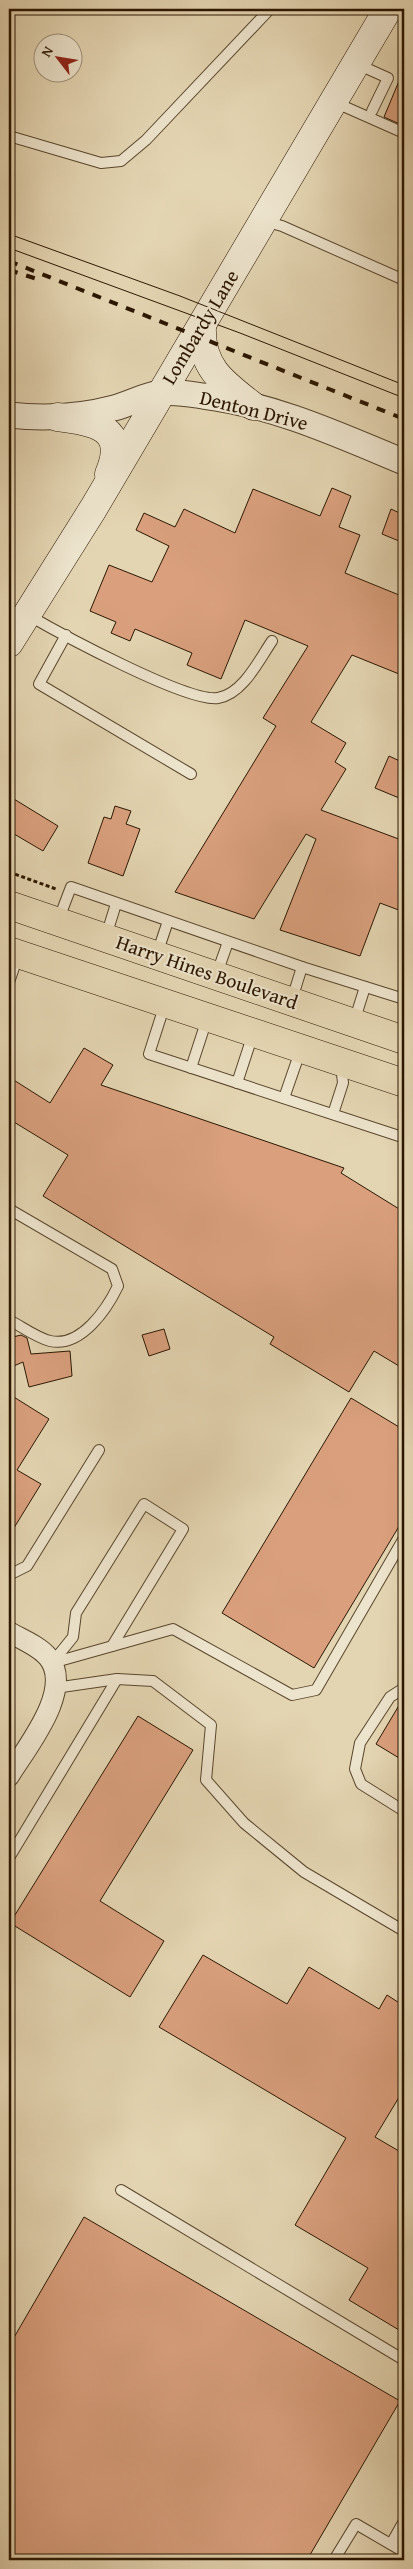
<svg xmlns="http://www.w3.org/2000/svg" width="413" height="2569" viewBox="0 0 413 2569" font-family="'Gentium Book Plus',serif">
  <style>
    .building { fill: #daa07e; stroke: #2b1600 }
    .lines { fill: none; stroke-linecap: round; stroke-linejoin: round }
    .service-casing { stroke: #59462c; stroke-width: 12 }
    .minor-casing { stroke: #59462c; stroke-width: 22 }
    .tertiary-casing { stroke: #59462c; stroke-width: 27 }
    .secondary-casing { stroke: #2b1600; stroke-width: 29 }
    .primary-casing { stroke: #2b1600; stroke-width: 29 }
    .path { stroke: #2b1600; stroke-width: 3; stroke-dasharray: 4 2.5; stroke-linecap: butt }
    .service { stroke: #ede4cd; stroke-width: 10 }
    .minor { stroke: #ede4cd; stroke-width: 20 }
    .tertiary { stroke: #ede4cd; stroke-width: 25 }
    .secondary { stroke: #ede4cd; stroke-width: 28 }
    .primary { stroke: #e4d5b2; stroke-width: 28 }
    .tram { stroke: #2b1600; stroke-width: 1 }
    .rail { stroke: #2b1600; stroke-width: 4; stroke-dasharray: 9 9; stroke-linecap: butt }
    .labels { text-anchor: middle; stroke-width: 4; stroke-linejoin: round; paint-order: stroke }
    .street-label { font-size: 20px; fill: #2b1600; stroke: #ede4cd }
  </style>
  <rect width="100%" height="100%" fill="#e4d5b2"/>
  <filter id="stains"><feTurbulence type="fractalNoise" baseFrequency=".004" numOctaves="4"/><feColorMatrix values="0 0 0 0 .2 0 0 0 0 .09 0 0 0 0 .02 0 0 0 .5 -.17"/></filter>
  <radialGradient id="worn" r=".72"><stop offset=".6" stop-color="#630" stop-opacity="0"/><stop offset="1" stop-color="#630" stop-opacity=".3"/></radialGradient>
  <g class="building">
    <polygon points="404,69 404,126 384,117"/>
    <polygon points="332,488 351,496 339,527 360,535 345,573 404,597 404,676 352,655 311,722 346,743 335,762 346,769 321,810 404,841 404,912 380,903 360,956 280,930 316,839 306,834 254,919 175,892 276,726 263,718 308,646 245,620 221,679 187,665 192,653 135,629 130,641 111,633 116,622 90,611 109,565 152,582 169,546 136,530 144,513 175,527 184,509 235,533 253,489 320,516"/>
    <polygon points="391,509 404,515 404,543 382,534"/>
    <polygon points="389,756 404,763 404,800 375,788"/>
    <polygon points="9,796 58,826 43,851 9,831"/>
    <polygon points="115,806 131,811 126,824 140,829 123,876 88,863 104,817 111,819"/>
    <polygon points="84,1048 113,1065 101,1085 344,1168 341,1173 404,1212 404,1369 374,1351 349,1392 270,1344 274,1337 43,1196 68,1155 9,1119 9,1077 50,1103"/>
    <polygon points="164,1329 170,1349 149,1356 142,1335"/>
    <polygon points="21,1335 27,1338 31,1354 70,1351 72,1376 29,1387 23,1362 9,1368 9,1338"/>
    <polygon points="9,1394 49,1419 17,1470 41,1484 9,1536"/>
    <polygon points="351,1398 404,1430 404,1518 314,1668 222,1613"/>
    <polygon points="404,1697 404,1761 376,1744"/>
    <polygon points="138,1716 193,1750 100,1901 164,1941 130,1997 10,1923"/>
    <polygon points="203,1955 287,2004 309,1967 379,2009 387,1995 404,2006 404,2089 375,2137 404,2154 404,2333 349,2300 368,2268 295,2225 346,2138 159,2027"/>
    <polygon points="84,2217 400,2401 307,2560 9,2560 9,2346"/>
  </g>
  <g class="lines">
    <defs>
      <g id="service">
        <polyline points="357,64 388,78 372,111"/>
        <polyline points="334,102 404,133"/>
        <polyline points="9,136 101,163 121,161 146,140 270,9"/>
        <polyline points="264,221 282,226 404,280"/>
        <path d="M28,615c31,18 160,88 190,83 25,-4 41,-38 54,-57"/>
        <polyline points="66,635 39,684 191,774"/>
        <polyline points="58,921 71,887 302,967 404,999"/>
        <polyline points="106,936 116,904"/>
        <polyline points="157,954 168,921"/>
        <polyline points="216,976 228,942"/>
        <polyline points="9,982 18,956"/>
        <polyline points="292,999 302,967"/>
        <polyline points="165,1004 149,1054 402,1137 404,1131"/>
        <polyline points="354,1022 365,987"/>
        <polyline points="191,1068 207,1019"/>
        <polyline points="237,1083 253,1034"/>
        <polyline points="284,1098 301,1049"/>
        <polyline points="333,1114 343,1083 341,1064"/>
        <path d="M9,1209l103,60 6,17c-11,23 -37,62 -68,55 -13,-3 -29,-15 -41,-21"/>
        <polyline points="9,1575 27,1566 99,1450"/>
        <polyline points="52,1663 173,1629 292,1695 316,1690 404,1538"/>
        <polyline points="52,1663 73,1637 76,1613 144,1504 183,1529 112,1646"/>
        <polyline points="55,1688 117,1679 153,1681 211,1725 206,1780 244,1823 304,1872 404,1931"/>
        <polyline points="404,1688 390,1697 360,1743 355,1769 361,1784 404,1811"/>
        <polyline points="9,1858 117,1679"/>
        <polyline points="121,2190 404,2360"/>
        <polyline points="391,2544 404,2521"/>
        <polyline points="334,2560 356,2524 404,2552"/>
      </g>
      <path id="minor" d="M9,1632c12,7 30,14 39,25 27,32 -22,91 -39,119"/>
      <path id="tertiary" d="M9,415c35,4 71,2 105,-7 16,-4 31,-13 47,-15 14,-2 29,1 42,3 71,9 136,39 201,66"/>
      <g id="secondary">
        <path d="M202,326c-2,41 21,57 51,80"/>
        <path d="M57,417c36,4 72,10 52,57"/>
        <polyline points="9,643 93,509 388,9"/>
      </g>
      <g id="primary">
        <polyline points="9,905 404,1040"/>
        <polyline points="9,951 404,1083"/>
      </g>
    </defs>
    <use href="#service" class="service-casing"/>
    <use href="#minor" class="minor-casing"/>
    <use href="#tertiary" class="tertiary-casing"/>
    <use href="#secondary" class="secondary-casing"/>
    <use href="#primary" class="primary-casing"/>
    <polyline class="path" points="9,872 56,889"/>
    <use href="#service" class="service"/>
    <use href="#minor" class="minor"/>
    <use href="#tertiary" class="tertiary"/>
    <use href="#secondary" class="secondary"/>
    <use href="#primary" class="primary"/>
    <g class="tram">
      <polyline points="9,234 180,296 404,385"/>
      <polyline points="9,248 240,333 404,398"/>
    </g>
    <g class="rail">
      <polyline points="9,261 404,419"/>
      <polyline points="9,270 37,279"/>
    </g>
  </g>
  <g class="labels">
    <g class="street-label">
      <text transform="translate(200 327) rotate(-59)" y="7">Lombardy Lane</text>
      <text transform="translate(254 410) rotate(14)" y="7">Denton Drive</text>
      <text transform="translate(207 972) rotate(19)" y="7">Harry Hines Boulevard</text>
    </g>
  </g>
  <rect width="413" height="2569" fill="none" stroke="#e4d5b2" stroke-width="30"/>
  <rect x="10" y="10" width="393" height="2549" fill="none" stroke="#2b1600" stroke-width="2.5"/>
  <rect x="15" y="15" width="383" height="2539" fill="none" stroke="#2b1600"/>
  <g transform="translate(58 58) rotate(301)"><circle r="24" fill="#ede4cd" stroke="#9f927b"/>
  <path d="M0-4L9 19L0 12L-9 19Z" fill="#8f2418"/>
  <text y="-8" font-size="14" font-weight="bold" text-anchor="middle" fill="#2b1600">N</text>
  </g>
  <rect width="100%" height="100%" filter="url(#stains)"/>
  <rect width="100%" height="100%" fill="url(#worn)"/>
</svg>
